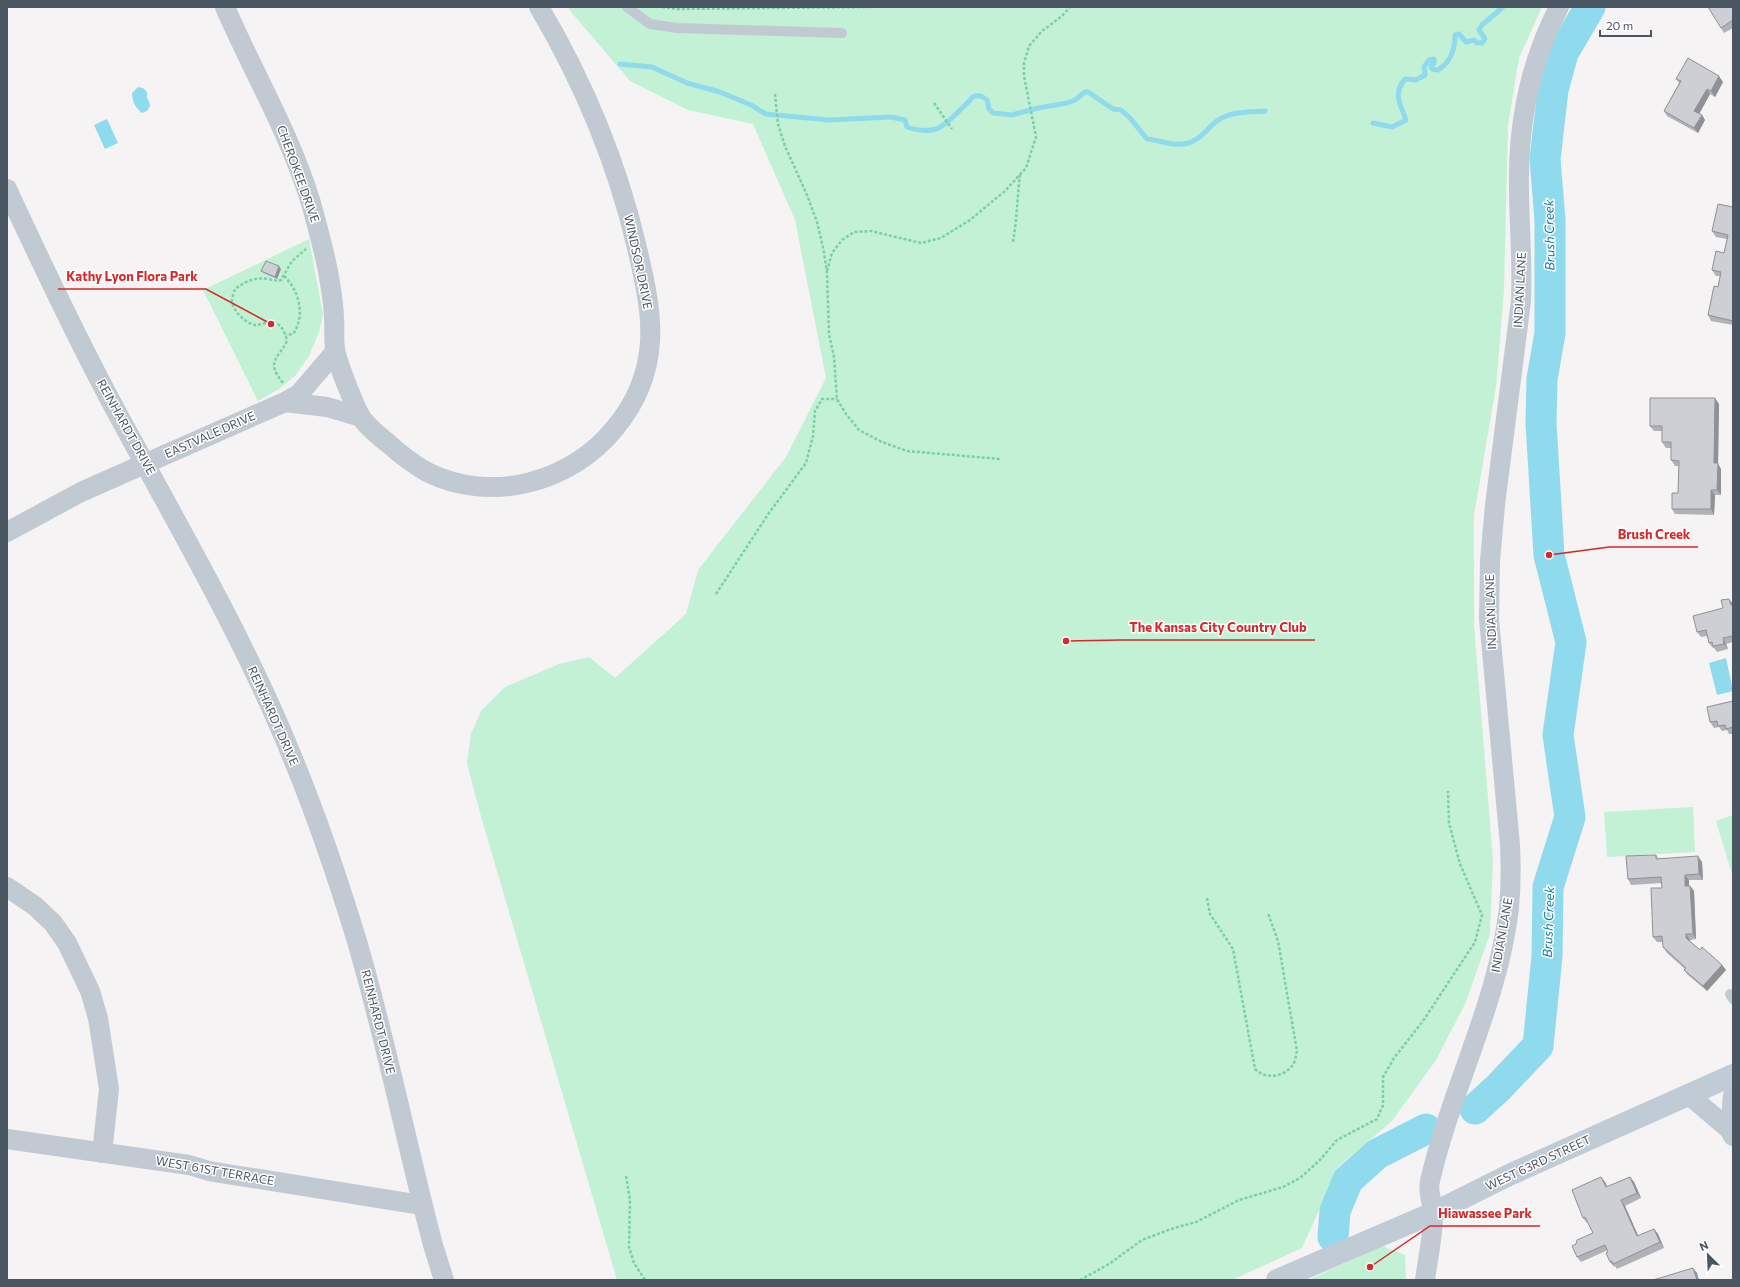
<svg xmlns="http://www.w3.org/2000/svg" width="1740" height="1287" viewBox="0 0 1740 1287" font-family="Commissioner,sans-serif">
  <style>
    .green { fill: #c3f1d5 }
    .water { fill: #90daee }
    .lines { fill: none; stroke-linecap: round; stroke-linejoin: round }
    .stream { stroke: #90daee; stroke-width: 5 }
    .river { stroke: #90daee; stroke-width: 31 }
    .path { stroke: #7ad0a6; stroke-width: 2.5; stroke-dasharray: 3 2; stroke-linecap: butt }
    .service { stroke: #c1cad2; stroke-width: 10 }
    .minor { stroke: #c1cad2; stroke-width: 20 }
    .secondary { stroke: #c1cbd6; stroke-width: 22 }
    .wall { fill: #b0b2b7 }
    .shaded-wall { fill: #909195 }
    .building { fill: #cdcfd5; stroke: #909195 }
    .labels { text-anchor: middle; stroke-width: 3; stroke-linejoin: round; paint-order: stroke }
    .street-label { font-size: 12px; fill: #4a5661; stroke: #fff }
    .water-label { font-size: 13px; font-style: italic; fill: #0c7c9b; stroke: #fff }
    .leader { fill: none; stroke: #d62828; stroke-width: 1.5 }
    .callout-dot { fill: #d62828; stroke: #fff; stroke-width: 1.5 }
    .callout-label { font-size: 13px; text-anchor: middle; font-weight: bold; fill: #d62828; stroke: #fff; stroke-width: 3; stroke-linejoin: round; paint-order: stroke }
  </style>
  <rect width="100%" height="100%" fill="#f5f3f3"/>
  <g class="green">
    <polygon points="568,7 1542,7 1519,58 1508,125 1504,290 1496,387 1474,515 1474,625 1493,860 1490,934 1465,1004 1436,1060 1392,1121 1339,1166 1302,1248 1232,1280 617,1280 480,813 467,763 471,734 481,711 505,687 559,664 589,657 615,678 686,614 698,570 786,457 826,378 795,220 753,124 688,110 630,81 572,13"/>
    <polygon points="309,239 323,315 319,332 309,356 295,376 279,389 258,401 203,290"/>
    <polygon points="1693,807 1695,852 1607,857 1604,812"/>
    <polygon points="1733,815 1733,874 1732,874 1716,821"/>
    <polygon points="1382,1246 1405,1255 1406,1280 1308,1280"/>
  </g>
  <g class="water">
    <path d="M138,87l5,1 4,4v6l2,3 1,5 -3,5 -5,2c-6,-4 -10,-12 -10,-20z"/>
    <polygon points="107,119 118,143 105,149 94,125"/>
    <polygon points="1726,658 1733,691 1717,695 1709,663"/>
  </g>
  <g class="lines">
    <g class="stream">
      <path d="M620,64l32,3 35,16 33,9 31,13 15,9 63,6 62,-3 14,3 2,7c9,3 19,5 29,2 10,-3 30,-25 38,-33h7l6,4 2,9 4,4 19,2 26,-7 29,-5 8,-3 10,-8h3l25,17 8,1 9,8 17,21c13,1 24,7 37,5 15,-2 21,-14 33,-23 13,-10 32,-9 48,-10"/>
      <path d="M1373,123l19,4 14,-7c-5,-15 -14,-26 -1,-41l11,1 9,-5 -1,-8 5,-7 5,-1v4l-3,3 1,3 6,1c13,-8 17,-21 17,-35l4,-1 7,8 8,-2 3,3h5l3,-4 -6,-9 3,-5 21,-18"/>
    </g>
    <g class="river">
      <polyline points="1475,1109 1498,1088 1538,1046 1547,956 1548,887 1570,817 1558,735 1571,642 1549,555 1541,423 1542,379 1550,333 1550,220 1545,159 1553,90 1563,53 1590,7"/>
      <polyline points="1333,1237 1335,1211 1348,1180 1377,1154 1426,1129"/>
    </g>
    <g class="path">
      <polyline points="662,7 677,9 872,7"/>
      <polyline points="775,94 778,124 785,146 807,195 817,222 824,252 827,273 829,334 834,357 837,399 846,414 859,430 882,442 907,451 1000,459"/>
      <polyline points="934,103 952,129"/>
      <path d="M1013,242c4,-22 4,-44 7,-67"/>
      <polyline points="827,271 832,253 842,240 854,232 871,231 921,243 941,238 970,220 1005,191 1026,168 1036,137 1024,76 1024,63 1029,46 1042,31 1062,16 1070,7"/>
      <path d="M284,276c15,14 22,40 9,58l-7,1"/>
      <path d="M283,383c-18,-23 -5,-23 4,-42 -2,-9 -6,-19 -17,-19 -5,1 -10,3 -15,3 -10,-2 -22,-14 -23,-24 0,-4 2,-9 3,-12 11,-8 20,-12 33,-10 6,1 8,2 13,1l11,-19 14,-12"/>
      <polyline points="716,594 769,513 806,463 813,436 815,411 822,399 837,399"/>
      <path d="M1207,898l3,16 23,35 22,120c10,10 27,9 37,-3 3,-3 4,-11 5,-15l-19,-110 -10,-28"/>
      <polyline points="626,1176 630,1200 629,1247 634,1263 645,1280"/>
      <polyline points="1080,1280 1109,1264 1142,1240 1171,1229 1196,1222 1239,1200 1283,1187 1300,1178 1319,1161 1337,1140 1377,1119 1383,1105 1383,1077 1394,1058 1423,1021 1475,942 1482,915 1460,864 1449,823 1448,791"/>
    </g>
    <g class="service">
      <polyline points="627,7 650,24 677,28 842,33"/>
      <polyline points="1730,994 1733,999"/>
    </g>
    <g class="minor">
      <path d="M225,7c28,65 65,127 86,196 7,26 15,53 19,80 2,12 4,24 4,36 1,11 -1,24 2,35 3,12 20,57 27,66 7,9 17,17 26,24 12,11 24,20 38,28 64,32 144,11 188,-44 20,-24 33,-54 35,-86 2,-31 -6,-64 -13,-94 -20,-86 -53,-165 -98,-241"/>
      <path d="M7,189c32,69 65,139 101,207 63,118 132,233 183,358 25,60 46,122 65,184 30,101 50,205 77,307l11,35"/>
      <polyline points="285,402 327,407 361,417"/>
      <polyline points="7,532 81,492 285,402 299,394 335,352"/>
      <polyline points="7,887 35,906 53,923 67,943 90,991 98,1018 109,1089 102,1153"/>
      <polyline points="1690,1096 1730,1130 1733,1136"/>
      <polyline points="1730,1130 1733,1095"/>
      <polyline points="7,1139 189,1165 209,1171 422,1205"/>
      <path d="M1425,1280c3,-22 8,-44 8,-66 0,-11 -6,-23 -3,-33 21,-92 68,-178 79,-273 2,-21 2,-42 1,-63l-21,-226 1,-58 5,-56 26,-204c2,-44 -3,-87 -2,-130 1,-57 14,-114 40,-164"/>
    </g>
    <polyline class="secondary" points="1277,1280 1433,1213 1509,1175 1733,1075"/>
  </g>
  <g class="wall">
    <polygon points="1733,7 1733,28 1724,33 1721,28"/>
    <polygon points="1676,79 1723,82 1715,97 1710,94 1699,114 1702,115 1705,120 1698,133 1667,116 1664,111 1679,83"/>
    <polygon points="1733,207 1733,325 1711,321 1708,315 1718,287 1720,276 1716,276 1712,270 1724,253 1727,239 1716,237 1712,231"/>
    <polygon points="281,269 277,279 263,273 261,271"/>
    <polygon points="1719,404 1718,464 1721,469 1721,495 1715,495 1714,515 1675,514 1672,509 1678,493 1679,466 1675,466 1671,460 1671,448 1666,448 1662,442 1662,431 1654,431 1650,426"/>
    <polygon points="1733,604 1733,642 1726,644 1728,649 1717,652 1714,648 1713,648 1709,643 1707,636 1701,637 1697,632 1723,608"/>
    <polygon points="1733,701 1733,734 1729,734 1727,730 1722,731 1719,727 1714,728 1710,722"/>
    <polygon points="1656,855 1658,858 1702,862 1703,880 1689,880 1689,886 1690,886 1694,891 1696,939 1690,940 1690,941 1700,950 1722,965 1726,970 1707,991 1688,975 1684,970 1685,969 1667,953 1663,947 1663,942 1657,942 1653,937 1662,888 1662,883 1631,885 1628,879"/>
    <polygon points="1601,1177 1605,1182 1607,1187 1630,1177 1634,1182 1641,1198 1625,1206 1638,1236 1654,1229 1658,1234 1664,1248 1617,1269 1615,1266 1614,1267 1610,1262 1608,1250 1581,1262 1577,1257 1576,1244 1593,1233 1588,1223 1587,1223 1583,1218"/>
  </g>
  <g class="shaded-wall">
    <polygon points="1719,76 1723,82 1715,97 1711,91"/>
    <polygon points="1707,89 1710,94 1698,116 1694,111"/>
    <polygon points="1702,115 1705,120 1698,133 1694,128"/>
    <polygon points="279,266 281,269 277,279 275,277"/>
    <polygon points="1715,398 1719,404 1718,464 1721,469 1721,495 1717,490 1714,463"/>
    <polygon points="1711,490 1715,495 1714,515 1711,509"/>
    <polygon points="1729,599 1733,604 1733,608 1731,605"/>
    <polygon points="1723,638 1726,644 1728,649 1724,644"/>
    <polygon points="1698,856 1702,862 1703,880 1699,874"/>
    <polygon points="1685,875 1689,880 1689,891 1685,886"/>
    <polygon points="1690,886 1694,891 1696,939 1693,934"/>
    <polygon points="1686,934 1690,940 1690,943 1686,938"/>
    <polygon points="1722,965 1726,970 1707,991 1703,986"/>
    <polygon points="1601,1177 1605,1182 1610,1193 1606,1187"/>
    <polygon points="1630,1177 1634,1182 1641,1198 1637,1193"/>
    <polygon points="1621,1200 1625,1206 1641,1242 1637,1236"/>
    <polygon points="1654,1229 1658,1234 1664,1248 1660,1242"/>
    <polygon points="1693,1268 1697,1273 1699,1280 1697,1280"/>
  </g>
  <g class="building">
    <polygon points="1708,7 1733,7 1733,20 1721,28"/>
    <polygon points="1688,58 1719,76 1711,91 1707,89 1694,111 1702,115 1694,128 1664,111 1681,81 1676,79"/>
    <polygon points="1718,204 1733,207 1733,321 1708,315 1714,286 1718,287 1721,272 1712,270 1716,251 1724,253 1728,235 1712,231"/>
    <polygon points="266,261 279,266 275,277 261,271"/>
    <polygon points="1650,398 1715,398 1714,463 1718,463 1717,490 1711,490 1711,509 1672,509 1672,493 1678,493 1679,461 1671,460 1671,442 1662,442 1662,426 1650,426"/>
    <polygon points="1729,599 1731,605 1733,605 1733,636 1723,638 1724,644 1713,646 1712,642 1709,643 1706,630 1697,632 1693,616 1723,608 1721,600"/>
    <polygon points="1733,701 1733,727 1726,729 1725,725 1718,726 1717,721 1710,722 1707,707"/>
    <polygon points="1656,855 1656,859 1698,856 1699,874 1685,875 1685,886 1690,886 1693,934 1686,934 1686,938 1700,950 1702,947 1722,965 1703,986 1684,970 1686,968 1663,947 1662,936 1653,937 1651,888 1662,888 1661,877 1628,879 1626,856"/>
    <polygon points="1601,1177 1606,1187 1630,1177 1637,1193 1621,1200 1637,1236 1654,1229 1660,1242 1613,1264 1612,1261 1610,1262 1606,1253 1608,1252 1605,1245 1577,1257 1572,1246 1576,1244 1577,1240 1593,1233 1585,1217 1583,1218 1572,1190"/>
    <polygon points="1693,1268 1697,1280 1653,1280"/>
  </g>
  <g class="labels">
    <g class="street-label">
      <text transform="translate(298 174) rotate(70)" y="4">CHEROKEE DRIVE</text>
      <text transform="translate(638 262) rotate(78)" y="4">WINDSOR DRIVE</text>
      <text transform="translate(1520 290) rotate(-87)" y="4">INDIAN LANE</text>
      <text transform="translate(126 427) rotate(61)" y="4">REINHARDT DRIVE</text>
      <text transform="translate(210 435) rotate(-24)" y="4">EASTVALE DRIVE</text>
      <text transform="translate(1491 612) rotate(-92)" y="4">INDIAN LANE</text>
      <text transform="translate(273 716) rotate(66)" y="4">REINHARDT DRIVE</text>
      <text transform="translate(1502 935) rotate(-80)" y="4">INDIAN LANE</text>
      <text transform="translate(378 1022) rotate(76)" y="4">REINHARDT DRIVE</text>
      <text transform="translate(1538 1163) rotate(-25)" y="4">WEST 63RD STREET</text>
      <text transform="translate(215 1171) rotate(10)" y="4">WEST 61ST TERRACE</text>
    </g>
    <g class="water-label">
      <text transform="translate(1549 235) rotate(-91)" y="5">Brush Creek</text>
      <text transform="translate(1548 922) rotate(-88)" y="5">Brush Creek</text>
    </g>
  </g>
  <path class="leader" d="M271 324L206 289H58M1549 555L1609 547H1698M1066 641L1121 640H1315M1370 1267L1430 1226H1540"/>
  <g class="callout-dot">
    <circle cx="271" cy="324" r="4"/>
    <circle cx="1549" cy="555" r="4"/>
    <circle cx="1066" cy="641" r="4"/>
    <circle cx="1370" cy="1267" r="4"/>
  </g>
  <g class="callout-label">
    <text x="132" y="281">Kathy Lyon Flora Park</text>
    <text x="1654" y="539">Brush Creek</text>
    <text x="1218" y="632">The Kansas City Country Club</text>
    <text x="1485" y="1218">Hiawassee Park</text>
  </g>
  <rect width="1740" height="1287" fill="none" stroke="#4a5661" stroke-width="16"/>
  <g transform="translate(1708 1255) rotate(336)" stroke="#ffffff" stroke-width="3" paint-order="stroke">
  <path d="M0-3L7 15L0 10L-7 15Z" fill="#4a5661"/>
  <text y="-6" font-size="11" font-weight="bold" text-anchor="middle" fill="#4a5661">N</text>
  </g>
  <path d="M1600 30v6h51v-6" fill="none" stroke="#4a5661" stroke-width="2"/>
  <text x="1606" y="30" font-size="12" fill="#4a5661" stroke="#ffffff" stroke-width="3" paint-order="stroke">20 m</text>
</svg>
